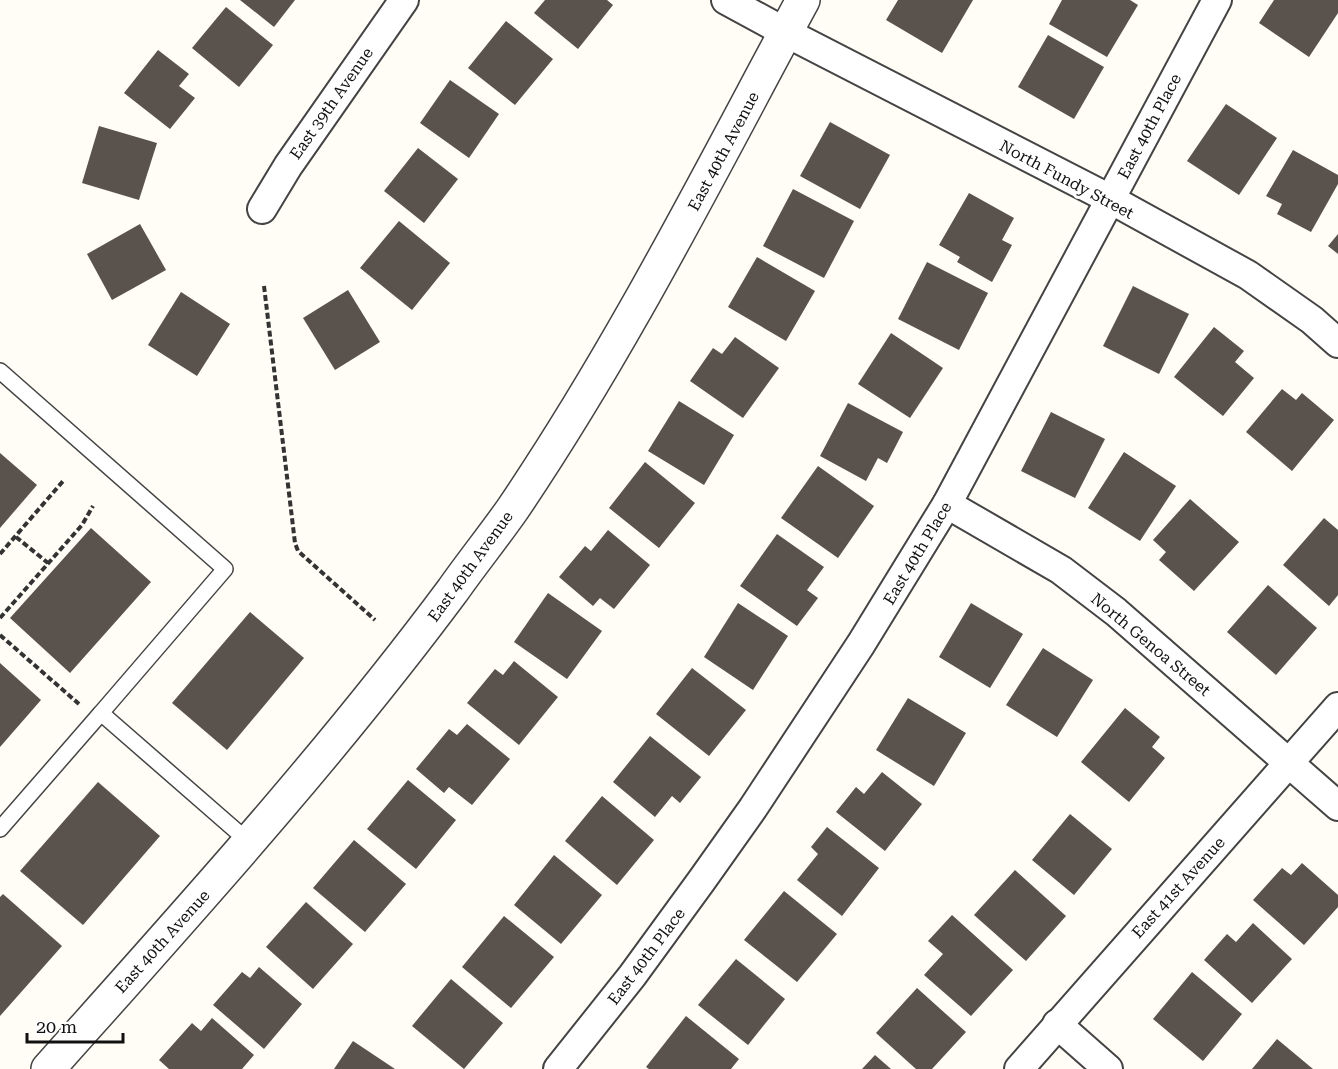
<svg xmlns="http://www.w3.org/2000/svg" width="1338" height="1069" viewBox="0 0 1338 1069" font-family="'Roboto Serif',serif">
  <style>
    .building { fill: #5a524d }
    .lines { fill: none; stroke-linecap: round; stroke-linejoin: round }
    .service-casing { stroke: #444; stroke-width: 18 }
    .minor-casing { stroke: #444; stroke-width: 32 }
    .tertiary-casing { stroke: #444; stroke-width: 36 }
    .path { stroke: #333; stroke-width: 4; stroke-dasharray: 6 3; stroke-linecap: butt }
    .service { stroke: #fff; stroke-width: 15 }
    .minor { stroke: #fff; stroke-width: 28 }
    .tertiary { stroke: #fff; stroke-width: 33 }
    .labels { text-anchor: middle; stroke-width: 6; stroke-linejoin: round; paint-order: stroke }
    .street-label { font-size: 16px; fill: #111; stroke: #fff }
  </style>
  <rect width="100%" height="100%" fill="#fffdf5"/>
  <g class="building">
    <polygon points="240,0 295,0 274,27"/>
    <polygon points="545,0 607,0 613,5 578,49 534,13"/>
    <polygon points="898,0 973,0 942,53 886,20"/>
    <polygon points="1062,0 1130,0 1138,5 1107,57 1049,24"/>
    <polygon points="1274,0 1338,0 1338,13 1309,57 1259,23"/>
    <polygon points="226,7 273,45 239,87 192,48"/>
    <polygon points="506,21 553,59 515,105 468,68"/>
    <polygon points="1048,35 1104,67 1074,119 1018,87"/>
    <polygon points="158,50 189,74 179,86 195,98 170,129 124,93"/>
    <polygon points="450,80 499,114 469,158 420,123"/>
    <polygon points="1226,104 1277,138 1239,195 1187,161"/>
    <polygon points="830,122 890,155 860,209 800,176"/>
    <polygon points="99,126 157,143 139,200 82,183"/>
    <polygon points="418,148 458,179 424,223 384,191"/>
    <polygon points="1293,150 1338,175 1338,184 1311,232 1277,214 1282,204 1266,196"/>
    <polygon points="793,189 854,221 824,278 763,246"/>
    <polygon points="969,193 1014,218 1002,240 1012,245 992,282 957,262 960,257 939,245"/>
    <polygon points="399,221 450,263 412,310 360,268"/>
    <polygon points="140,224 166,270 112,300 87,254"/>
    <polygon points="1338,234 1338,254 1328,246"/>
    <polygon points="757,257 815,291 786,341 728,307"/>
    <polygon points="927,262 988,293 959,350 898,319"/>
    <polygon points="1133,286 1189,314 1159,374 1103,346"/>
    <polygon points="348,290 380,342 335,370 303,318"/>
    <polygon points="181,292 230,324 197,376 148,345"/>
    <polygon points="1214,327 1244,351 1235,362 1254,378 1223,416 1174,377"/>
    <polygon points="891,333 943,368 910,418 858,384"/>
    <polygon points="735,337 779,368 743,418 690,381 713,348 722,354"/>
    <polygon points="1282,389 1296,400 1302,393 1334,420 1292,471 1246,432"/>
    <polygon points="679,401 734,435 704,485 648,451"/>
    <polygon points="848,403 903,432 887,463 878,458 866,481 820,456"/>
    <polygon points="1051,412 1105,439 1075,498 1021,471"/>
    <polygon points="1124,452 1176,486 1140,541 1088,508"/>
    <polygon points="0,453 37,485 0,528"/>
    <polygon points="645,462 695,503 659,548 609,508"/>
    <polygon points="818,466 874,506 838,558 781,518"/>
    <polygon points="1190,499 1239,542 1194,591 1159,560 1166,552 1153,540"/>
    <polygon points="1324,518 1338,530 1338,595 1329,606 1283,565"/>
    <polygon points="91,528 151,582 70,673 10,618"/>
    <polygon points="608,530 650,565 614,609 600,598 593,606 559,577 585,546 591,551"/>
    <polygon points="777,534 824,567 807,590 818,598 797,626 740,586"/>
    <polygon points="1268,585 1317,628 1276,675 1227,632"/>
    <polygon points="548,593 602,631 567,679 514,642"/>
    <polygon points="738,603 788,636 753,690 704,657"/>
    <polygon points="971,603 1023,634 990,688 939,657"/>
    <polygon points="250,612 304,658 227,750 172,703"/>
    <polygon points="1043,648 1093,680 1057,737 1006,705"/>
    <polygon points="514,661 558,697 519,745 467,703 495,669 503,675"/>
    <polygon points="0,663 41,700 0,747"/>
    <polygon points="692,668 746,710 709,756 656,714"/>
    <polygon points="908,698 966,733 934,786 876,750"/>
    <polygon points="1125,708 1160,737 1152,747 1165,758 1129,802 1081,762"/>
    <polygon points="467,724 510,759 472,805 449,787 444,793 416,769 449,729 457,735"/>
    <polygon points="650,736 701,777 680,803 672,796 655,817 613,782"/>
    <polygon points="882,772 922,804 885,851 836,812 856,787 864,794"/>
    <polygon points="408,780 456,820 416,869 367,829"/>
    <polygon points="98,782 160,836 83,925 20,871"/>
    <polygon points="602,796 654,840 617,885 565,841"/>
    <polygon points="1070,814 1112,849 1074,895 1032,860"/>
    <polygon points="827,827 879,868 842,916 797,880 818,854 811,847"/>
    <polygon points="354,840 406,884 365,932 313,888"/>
    <polygon points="554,855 602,895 561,944 514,905"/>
    <polygon points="1302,863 1338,895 1338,907 1304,945 1253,900 1282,868 1291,875"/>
    <polygon points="1015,870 1066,916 1026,961 974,915"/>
    <polygon points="784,891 837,934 797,982 744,940"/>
    <polygon points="3,894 62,946 0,1016 0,897"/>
    <polygon points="306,902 353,944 313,989 266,947"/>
    <polygon points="952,915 1013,970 971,1016 924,975 943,954 928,941"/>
    <polygon points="504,916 554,957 511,1008 462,967"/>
    <polygon points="1253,923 1292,959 1252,1003 1204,960 1227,934 1236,942"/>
    <polygon points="736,959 785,999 748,1045 698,1005"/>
    <polygon points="259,967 302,1004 264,1049 213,1005 242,972 250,978"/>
    <polygon points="1192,972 1242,1014 1203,1061 1153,1019"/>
    <polygon points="451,979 503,1023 464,1069 412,1026"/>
    <polygon points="917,988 966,1032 932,1069 916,1069 876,1033"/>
    <polygon points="686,1016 739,1059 731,1069 649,1069 646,1067"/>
    <polygon points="212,1018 254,1055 242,1069 169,1069 159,1060 192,1023 201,1031"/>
    <polygon points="1277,1039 1313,1069 1252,1069"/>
    <polygon points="353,1041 395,1069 334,1069"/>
    <polygon points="875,1055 891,1069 862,1069"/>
  </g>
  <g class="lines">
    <defs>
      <g id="service">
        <polyline points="0,371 225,569 101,713"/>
        <polyline points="0,829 101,713 249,842"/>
      </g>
      <g id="minor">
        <polyline points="726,0 785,32 1110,199 1248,275 1312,320 1338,343"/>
        <polyline points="262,209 288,166 404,0"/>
        <polyline points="947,504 1061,570 1116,612 1338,806"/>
        <polyline points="1057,1024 1108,1069"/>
        <polyline points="558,1069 632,976 702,880 753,808 861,644 947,504 1217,0"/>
        <polyline points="1019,1069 1338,707"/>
      </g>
      <path id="tertiary" d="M48,1069c139,-156 280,-311 405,-479 19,-27 40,-53 59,-80 110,-162 198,-338 291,-510"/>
    </defs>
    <use href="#service" class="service-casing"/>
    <use href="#minor" class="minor-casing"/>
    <use href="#tertiary" class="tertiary-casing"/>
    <g class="path">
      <polyline points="264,286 295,543 298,551 375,620"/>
      <polyline points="16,537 48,563"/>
      <polyline points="0,554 64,480"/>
      <polyline points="0,618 82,525 93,506"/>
      <polyline points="0,635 79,704"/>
    </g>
    <use href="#service" class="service"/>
    <use href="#minor" class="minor"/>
    <use href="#tertiary" class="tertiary"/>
  </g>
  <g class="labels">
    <g class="street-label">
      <text transform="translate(331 103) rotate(-55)" y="6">East 39th Avenue</text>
      <text transform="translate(1149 126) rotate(-62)" y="6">East 40th Place</text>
      <text transform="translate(723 151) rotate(-62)" y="6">East 40th Avenue</text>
      <text transform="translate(1067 179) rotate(28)" y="6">North Fundy Street</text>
      <text transform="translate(917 553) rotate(-59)" y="6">East 40th Place</text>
      <text transform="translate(470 566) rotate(-54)" y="6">East 40th Avenue</text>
      <text transform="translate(1151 644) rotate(40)" y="6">North Genoa Street</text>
      <text transform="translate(1178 887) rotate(-48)" y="6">East 41st Avenue</text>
      <text transform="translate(162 941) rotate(-48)" y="6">East 40th Avenue</text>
      <text transform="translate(646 956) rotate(-53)" y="6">East 40th Place</text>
    </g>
  </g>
  <path d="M27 1033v9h96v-9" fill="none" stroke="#111111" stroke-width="3"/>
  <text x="36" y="1033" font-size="18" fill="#111111" stroke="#ffffff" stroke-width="4.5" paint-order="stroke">20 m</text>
</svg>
